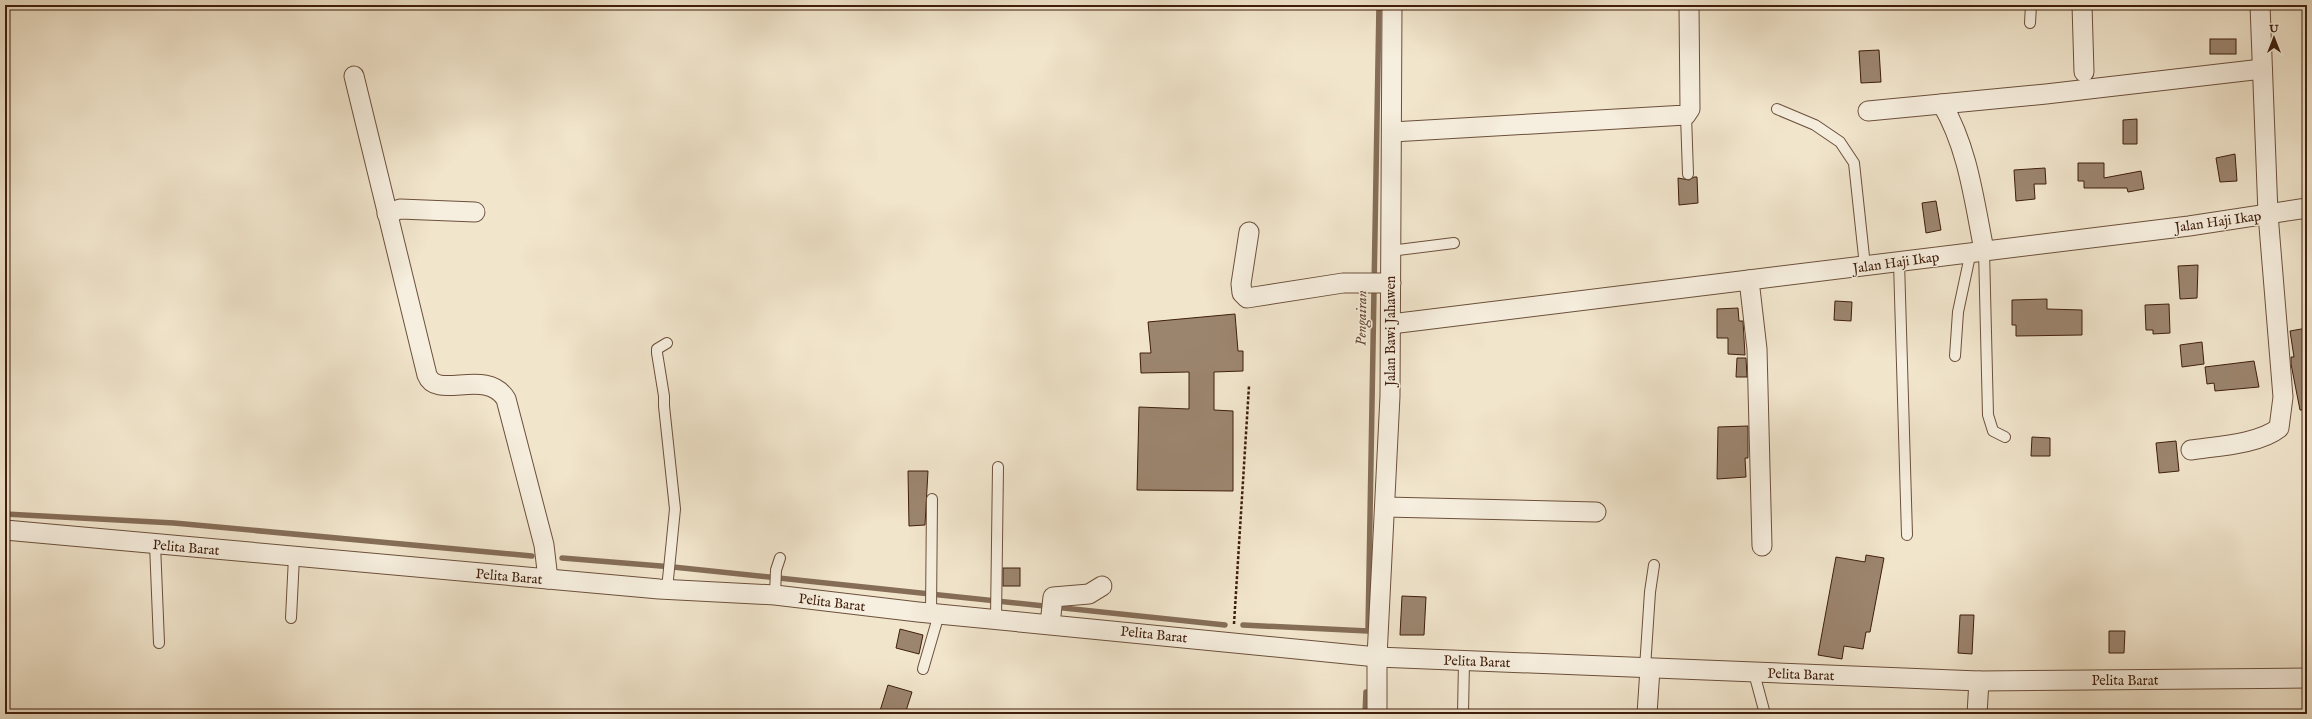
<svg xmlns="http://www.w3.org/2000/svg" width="2312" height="719" viewBox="0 0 2312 719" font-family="'IM FELL English',serif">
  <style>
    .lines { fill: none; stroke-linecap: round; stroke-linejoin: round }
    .stream { stroke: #856d57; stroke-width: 5.5 }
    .building { fill: #9c856f; stroke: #3f1e0b }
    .lane-casing { stroke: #6c503b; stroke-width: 12 }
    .street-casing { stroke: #6c503b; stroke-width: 21 }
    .path { stroke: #3f1e0b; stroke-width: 2.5; stroke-dasharray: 3 2; stroke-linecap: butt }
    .lane { stroke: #f6eede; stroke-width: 10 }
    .street { stroke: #f6eede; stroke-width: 19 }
    .labels { text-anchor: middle; stroke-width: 3; stroke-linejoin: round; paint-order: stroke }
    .street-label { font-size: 14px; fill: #3f1e0b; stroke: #f6eede }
    .water-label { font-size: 15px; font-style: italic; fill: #684c37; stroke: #f6eede }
  </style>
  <rect width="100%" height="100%" fill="#f1e5cc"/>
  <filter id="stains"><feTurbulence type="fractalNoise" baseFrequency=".005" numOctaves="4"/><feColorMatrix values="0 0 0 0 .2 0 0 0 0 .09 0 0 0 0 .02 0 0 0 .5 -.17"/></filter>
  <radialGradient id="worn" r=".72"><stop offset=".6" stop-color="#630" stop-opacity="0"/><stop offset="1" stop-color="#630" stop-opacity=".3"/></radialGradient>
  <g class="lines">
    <g class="stream">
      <polyline points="5,514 174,523 532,556"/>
      <polyline points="562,558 673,567 1225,625"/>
      <polyline points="1243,625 1368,631 1379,5"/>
      <polyline points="1365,714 1366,692"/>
    </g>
  </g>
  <g class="building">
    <rect x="2210" y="39" width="26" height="15"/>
    <polygon points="1879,50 1881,82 1861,83 1859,51"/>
    <polygon points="2137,119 2137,144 2123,144 2123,120"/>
    <polygon points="2235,154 2237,181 2220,182 2216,158"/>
    <polygon points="2078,163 2104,163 2104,178 2141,171 2144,189 2128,192 2127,188 2084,188 2084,181 2078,181"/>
    <polygon points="2045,168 2046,184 2034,184 2035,199 2016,201 2014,170"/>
    <polygon points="1694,177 1697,177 1698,203 1679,205 1678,178 1689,180"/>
    <polygon points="1936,201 1941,230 1926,233 1922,203"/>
    <polygon points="2198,265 2197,298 2180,299 2178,266"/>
    <polygon points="2047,299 2047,309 2082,310 2082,335 2016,336 2016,325 2012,325 2012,300"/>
    <polygon points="1835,301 1852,302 1851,321 1834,320"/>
    <polygon points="2169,304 2170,333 2153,334 2153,330 2146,330 2145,305"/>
    <polygon points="1738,308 1739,321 1743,321 1745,355 1728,354 1728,338 1717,338 1717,309"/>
    <polygon points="1235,314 1238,351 1243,351 1243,371 1214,372 1214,410 1233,411 1233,491 1137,490 1139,407 1189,409 1189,372 1141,373 1140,353 1151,353 1148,322"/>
    <polygon points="2307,328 2307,410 2300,410 2291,364 2291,357 2294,357 2290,331"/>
    <polygon points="2202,342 2204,364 2182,367 2180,345"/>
    <polygon points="1737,358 1746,358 1747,377 1736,377"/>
    <polygon points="2254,361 2259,387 2215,391 2214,383 2207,384 2205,367"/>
    <polygon points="1748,426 1748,458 1745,458 1746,477 1717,479 1718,427"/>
    <polygon points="2032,437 2050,438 2050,456 2031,456"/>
    <polygon points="2176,441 2179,471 2159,473 2156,443"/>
    <polygon points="908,471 928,471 925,525 909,526"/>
    <polygon points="1866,555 1884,558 1870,632 1866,632 1863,649 1844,646 1842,659 1818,655 1836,557 1865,562"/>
    <rect x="1003" y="568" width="17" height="18"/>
    <polygon points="1402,596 1426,597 1424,635 1400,635"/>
    <polygon points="1960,615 1974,615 1972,654 1958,653"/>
    <polygon points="900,629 923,635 919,654 896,648"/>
    <polygon points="2109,631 2125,631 2124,653 2109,653"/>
    <polygon points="888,685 912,692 905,714 879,714"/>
  </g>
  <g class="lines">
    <defs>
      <g id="lane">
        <polyline points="2030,23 2031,5"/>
        <polyline points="1777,109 1815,125 1840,142 1854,163 1865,266"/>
        <polyline points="1686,115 1688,174"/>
        <polyline points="1984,250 1988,415 1993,431 2005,437"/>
        <polyline points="1390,251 1454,243"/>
        <polyline points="1899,262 1907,535"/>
        <polyline points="667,343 657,349 657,353 664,396 664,406 675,509 667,589"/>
        <polyline points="1955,356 1958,312 1971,251"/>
        <polyline points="155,544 159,643"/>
        <polyline points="775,595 776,570 780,558"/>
        <polyline points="931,613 932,499"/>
        <polyline points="291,618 294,557"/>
        <polyline points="996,619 998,467"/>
        <polyline points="1645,668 1650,592 1654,565"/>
        <polyline points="923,669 939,614"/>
        <polyline points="1754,673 1765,714"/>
        <polyline points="1463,714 1464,661"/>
      </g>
      <g id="street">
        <polyline points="2082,5 2084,72"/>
        <path d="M354,76l73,299c10,26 59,-8 79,24l38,146 4,34"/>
        <path d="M1942,104c26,44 32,96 42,146"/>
        <polyline points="1868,111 2046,94 2262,69"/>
        <polyline points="1392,132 1686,115 1690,109 1689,5"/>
        <polyline points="387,214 400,209 475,212"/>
        <polyline points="1249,232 1241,284 1242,293 1247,298 1343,283 1391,283"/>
        <polyline points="1391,324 1749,280"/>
        <path d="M2191,450c27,-4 68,-6 88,-22l4,-31 -15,-183 -8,-209"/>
        <polyline points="1385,507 1596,512"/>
        <polyline points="5,530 659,589 775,595 918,612 1377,657 1979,681 2307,678"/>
        <polyline points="1762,546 1757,349 1749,280 2189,226 2307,208"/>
        <polyline points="1050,624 1053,597 1089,594 1102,586"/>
        <polyline points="1377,714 1377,657 1390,396 1392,5"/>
        <polyline points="1647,714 1650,669"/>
        <polyline points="1977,714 1979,681"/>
      </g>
    </defs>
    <use href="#lane" class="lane-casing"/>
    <use href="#street" class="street-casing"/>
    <polyline class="path" points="1234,624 1249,386"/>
    <use href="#lane" class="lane"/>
    <use href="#street" class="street"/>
  </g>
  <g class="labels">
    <g class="street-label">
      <text transform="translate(2218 221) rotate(-8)" y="5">Jalan Haji Ikap</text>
      <text transform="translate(1896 262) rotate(-8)" y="5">Jalan Haji Ikap</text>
      <text transform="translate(1390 331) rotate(-90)" y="5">Jalan Bawi Jahawen</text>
      <text transform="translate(186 547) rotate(5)" y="5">Pelita Barat</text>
      <text transform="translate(509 576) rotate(5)" y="5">Pelita Barat</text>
      <text transform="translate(832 602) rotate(7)" y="5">Pelita Barat</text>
      <text transform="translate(1154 634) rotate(6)" y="5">Pelita Barat</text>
      <text transform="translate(1477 661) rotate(2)" y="5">Pelita Barat</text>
      <text transform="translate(1801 674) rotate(2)" y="5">Pelita Barat</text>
      <text x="2125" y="685">Pelita Barat</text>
    </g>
    <g class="water-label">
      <text transform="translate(1361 318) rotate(-89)" y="5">Pengairan</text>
    </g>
  </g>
  <rect width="2312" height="719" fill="none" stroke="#f1e5cc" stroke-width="20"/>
  <rect x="6" y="6" width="2300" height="707" fill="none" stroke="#3f1e0b" stroke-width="2"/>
  <rect x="10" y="10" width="2292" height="699" fill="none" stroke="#3f1e0b"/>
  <g transform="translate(2274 38)" stroke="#f6eede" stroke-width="3" paint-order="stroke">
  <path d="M0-3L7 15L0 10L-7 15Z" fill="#3f1e0b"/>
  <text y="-6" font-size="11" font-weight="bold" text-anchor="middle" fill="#3f1e0b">U</text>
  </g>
  <rect width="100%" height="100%" filter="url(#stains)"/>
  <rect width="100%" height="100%" fill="url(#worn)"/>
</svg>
